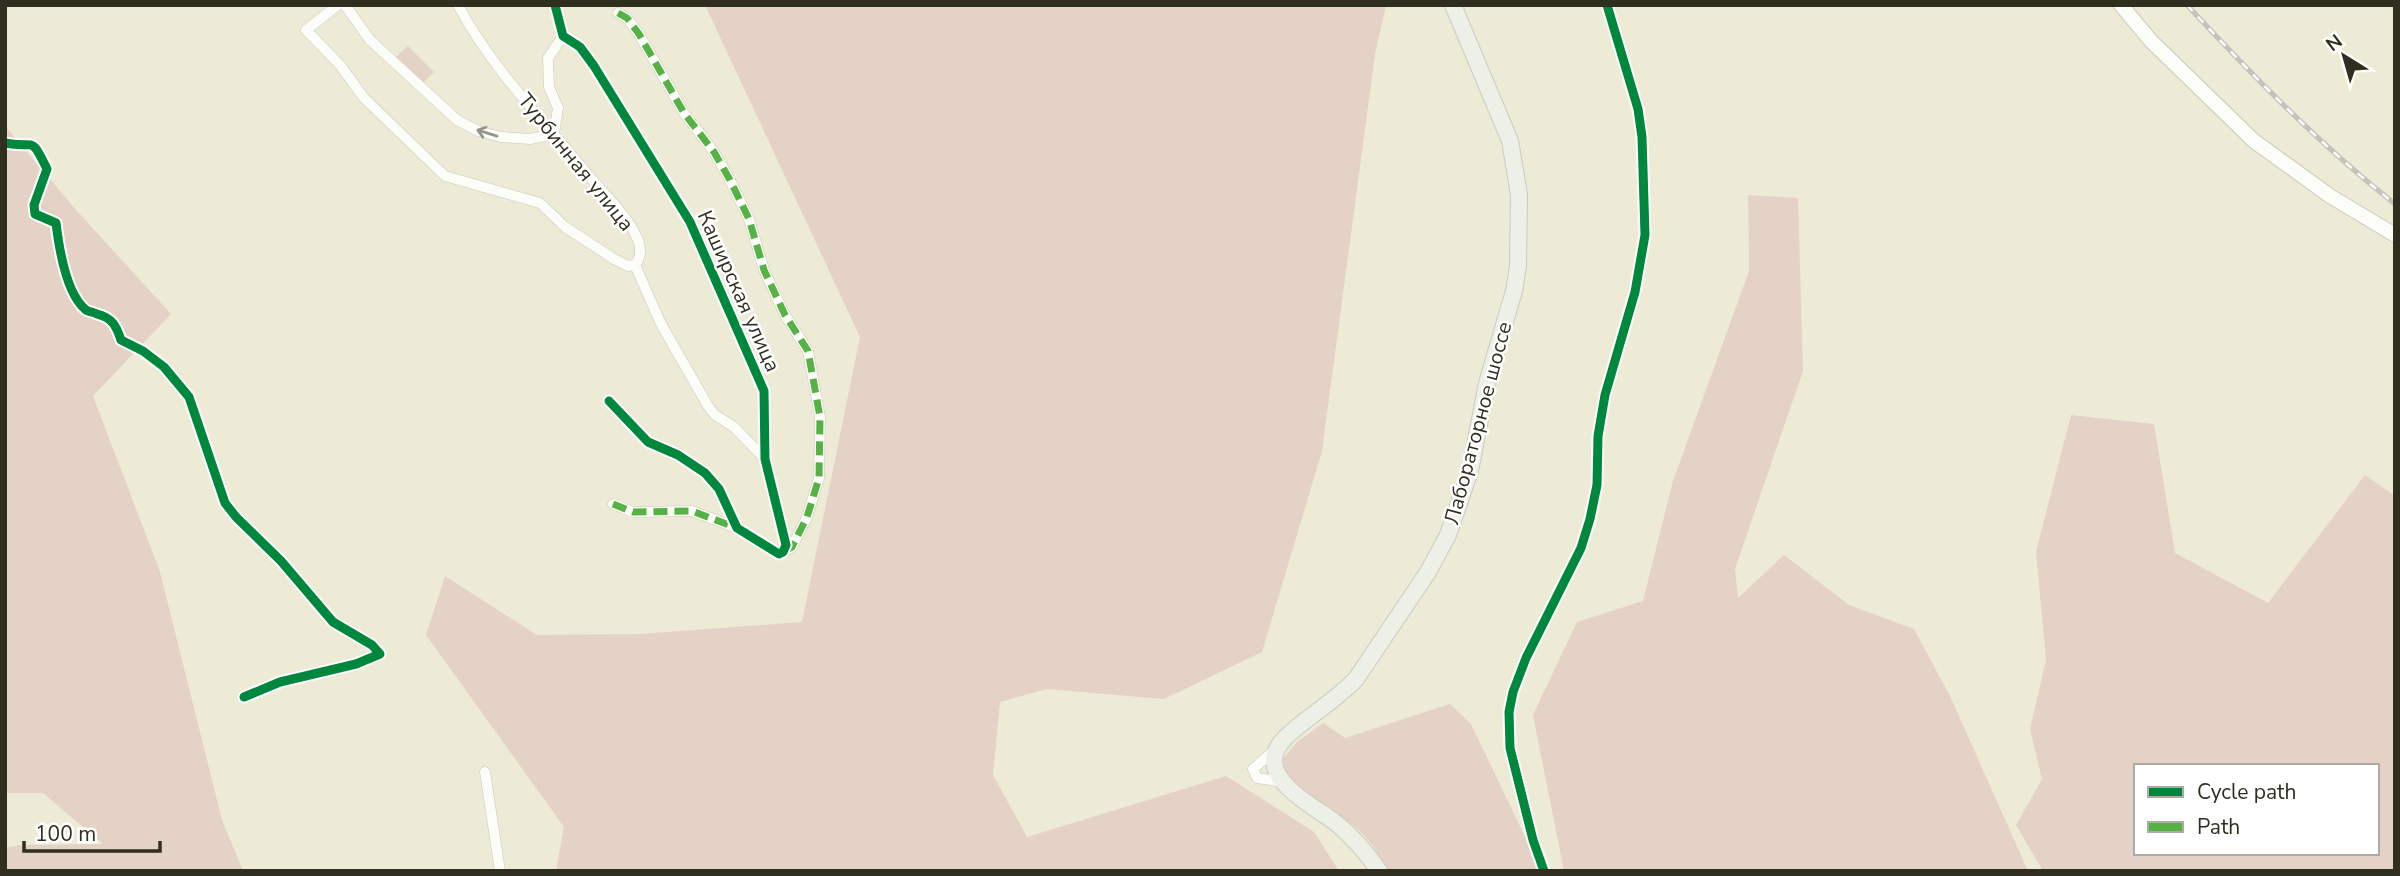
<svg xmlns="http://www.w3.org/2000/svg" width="2400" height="876" viewBox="0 0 2400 876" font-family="'Nunito Sans',sans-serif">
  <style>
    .green { fill: #e5d2c6; fill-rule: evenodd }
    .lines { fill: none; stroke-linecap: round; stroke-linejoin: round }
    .street-casing { stroke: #cac8b8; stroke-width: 11 }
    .secondary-casing { stroke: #cac8b8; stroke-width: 16 }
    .primary-casing { stroke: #cbcac0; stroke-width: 18 }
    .street { stroke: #fcfcf9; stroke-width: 10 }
    .secondary { stroke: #fcfcf9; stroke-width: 14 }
    .primary { stroke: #edf0e6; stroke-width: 16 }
    .rail-casing { stroke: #c3c2bc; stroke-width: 5 }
    .rail { stroke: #fff; stroke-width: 2.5; stroke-dasharray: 8; stroke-linecap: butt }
    .quiet { stroke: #56b245; stroke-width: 7; stroke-dasharray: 14 7; stroke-linecap: butt }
    .cycleway-casing { stroke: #fff; stroke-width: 13 }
    .cycleway { stroke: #00873e; stroke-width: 9 }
    .oneway { stroke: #96958c }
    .labels { text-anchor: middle; stroke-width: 5; stroke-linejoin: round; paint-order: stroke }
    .street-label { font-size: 21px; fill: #302e1f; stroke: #fff }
  </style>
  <rect width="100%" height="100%" fill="#edead6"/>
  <g class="green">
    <polygon points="705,5 1386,5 1375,54 1322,451 1262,652 1164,699 1047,689 1000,702 993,775 1027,837 1226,776 1314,832 1339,871 556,871 564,827 426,635 445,576 537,635 641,634 802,622 860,337"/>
    <polygon points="408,46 434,72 422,84 396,57"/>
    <polygon points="5,126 77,211 171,314 93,396 160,572 222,820 243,871 5,871 5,848 21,845 103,844 43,793 5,793"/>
    <polygon points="1748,195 1798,198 1803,371 1735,569 1738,598 1784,555 1849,605 1914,629 1950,696 2028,871 1564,871 1533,715 1577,622 1643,601 1673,481 1749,271"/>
    <path d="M2071,415l83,9 21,129 93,50 97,-128 30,21v375h-352l-27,-46 26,-46 -12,-50 16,-69 -10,-108zM2136,766h241v87h-241z"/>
    <path d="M1450,704l21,20 69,144 -1,3h-150c-10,-16 -19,-32 -34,-44 -26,-21 -71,-27 -72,-68l13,-16 27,-20 22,15z"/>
  </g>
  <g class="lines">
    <defs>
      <g id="street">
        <polyline points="338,5 306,30 340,65 364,98 445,176 540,203 565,227 614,259 628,266 635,265"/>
        <polyline points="345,5 370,40 457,120 478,131 501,137 530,139 554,134"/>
        <path d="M458,5c34,64 85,115 131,171 16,19 39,40 49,64 3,8 3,18 -3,25l26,59 47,82 7,9 19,12 31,32"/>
        <polyline points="555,5 563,36 580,47 594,66 690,222 764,391 765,459 786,545 783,552 779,554 737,528 719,489 705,473 678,455 648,442 609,401"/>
        <polyline points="618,13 627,18 639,34 684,113 714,152 730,180 749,219 764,270 785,315 808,351 820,417 819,478 807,517 792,547 784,552"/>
        <polyline points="554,134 558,108 549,87 548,58 563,36"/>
        <path d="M5,143c31,6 25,-9 42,26l-13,36 1,9 21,9c3,25 10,71 30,87 1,1 10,3 11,4 15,4 19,11 24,26l22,11 21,16 25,30 36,106 11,14 45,44 52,61 39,23 8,9 -24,10 -76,18 -36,15"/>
        <polyline points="613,504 633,512 692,511 737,528"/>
        <polyline points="1277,748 1253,769 1257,778 1283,782"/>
        <polyline points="485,772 500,871"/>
        <polyline points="1544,871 1533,840 1510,748 1509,712 1513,692 1526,658 1581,548 1590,519 1597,485 1598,436 1605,395 1635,292 1645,235 1642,137 1638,109 1607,5"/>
      </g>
      <polyline id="secondary" points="2121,5 2151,41 2254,141 2330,196 2395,235"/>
      <path id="primary" d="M1379,871c-12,-18 -26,-34 -43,-48 -25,-19 -88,-49 -50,-86 22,-21 49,-36 70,-58l72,-107 20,-37 22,-64 17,-88 27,-92 4,-25 1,-71 -9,-54 -57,-136"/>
    </defs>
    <use href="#street" class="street-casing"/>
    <use href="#secondary" class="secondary-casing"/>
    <use href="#primary" class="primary-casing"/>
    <use href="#street" class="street"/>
    <use href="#secondary" class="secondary"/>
    <use href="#primary" class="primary"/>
    <defs>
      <path id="rail" d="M2187,5c66,71 132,139 208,199"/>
    </defs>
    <use href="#rail" class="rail-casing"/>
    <use href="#rail" class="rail"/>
    <g class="quiet">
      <polyline points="618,13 627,18 639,34 684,113 714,152 730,180 749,219 764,270 785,315 808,351 820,417 819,478 807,517 792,547 786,550"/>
      <polyline points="613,504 633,512 692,511 737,528"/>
    </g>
    <defs>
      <g id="cycleway">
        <polyline points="555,5 563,36 580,47 594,66 690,222 764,391 765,459 786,545 783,552 779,554 737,528 719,489 705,473 678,455 648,442 609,401"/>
        <path d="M5,143c31,6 25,-9 42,26l-13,36 1,9 21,9c3,25 10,71 30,87 1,1 10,3 11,4 15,4 19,11 24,26l22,11 21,16 25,30 36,106 11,14 45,44 52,61 39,23 8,9 -24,10 -76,18 -36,15"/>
        <polyline points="1544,871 1533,840 1510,748 1509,712 1513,692 1526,658 1581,548 1590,519 1597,485 1598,436 1605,395 1635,292 1645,235 1642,137 1638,109 1607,5"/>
      </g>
    </defs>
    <use href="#cycleway" class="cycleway-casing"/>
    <use href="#cycleway" class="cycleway"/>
  </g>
  <defs><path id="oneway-shaft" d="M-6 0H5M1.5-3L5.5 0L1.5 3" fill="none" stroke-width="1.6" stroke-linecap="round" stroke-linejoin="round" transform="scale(1.75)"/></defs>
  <use class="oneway" href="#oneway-shaft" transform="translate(487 133) rotate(-163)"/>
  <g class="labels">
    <g class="street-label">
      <text transform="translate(576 162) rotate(51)" y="7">Турбинная улица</text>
      <text transform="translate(739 291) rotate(66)" y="7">Каширская улица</text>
      <text transform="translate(1478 423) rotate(-75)" y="7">Лабораторное шоссе</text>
    </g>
  </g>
  <rect width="2400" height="876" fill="none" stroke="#302e1f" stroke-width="14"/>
  <rect x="2134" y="764" width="245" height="91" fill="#ffffff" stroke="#acaba5" stroke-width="2"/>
  <rect x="2148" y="787" width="35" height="10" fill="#00873e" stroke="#acaba5" stroke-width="2"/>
  <text x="2197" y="799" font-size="21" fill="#302e1f">Cycle path</text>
  <rect x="2148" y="822" width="35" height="10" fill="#56b245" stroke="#acaba5" stroke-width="2"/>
  <text x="2197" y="834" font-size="21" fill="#302e1f">Path</text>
  <g transform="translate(2344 56) rotate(323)" stroke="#ffffff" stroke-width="5" paint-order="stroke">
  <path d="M0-5L12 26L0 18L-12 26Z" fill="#302e1f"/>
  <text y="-10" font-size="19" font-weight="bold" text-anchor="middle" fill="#302e1f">N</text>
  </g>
  <path d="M24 841v10h136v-10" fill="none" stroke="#302e1f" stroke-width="3.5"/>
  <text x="35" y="841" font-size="21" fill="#302e1f" stroke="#ffffff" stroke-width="5" paint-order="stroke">100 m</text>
</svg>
